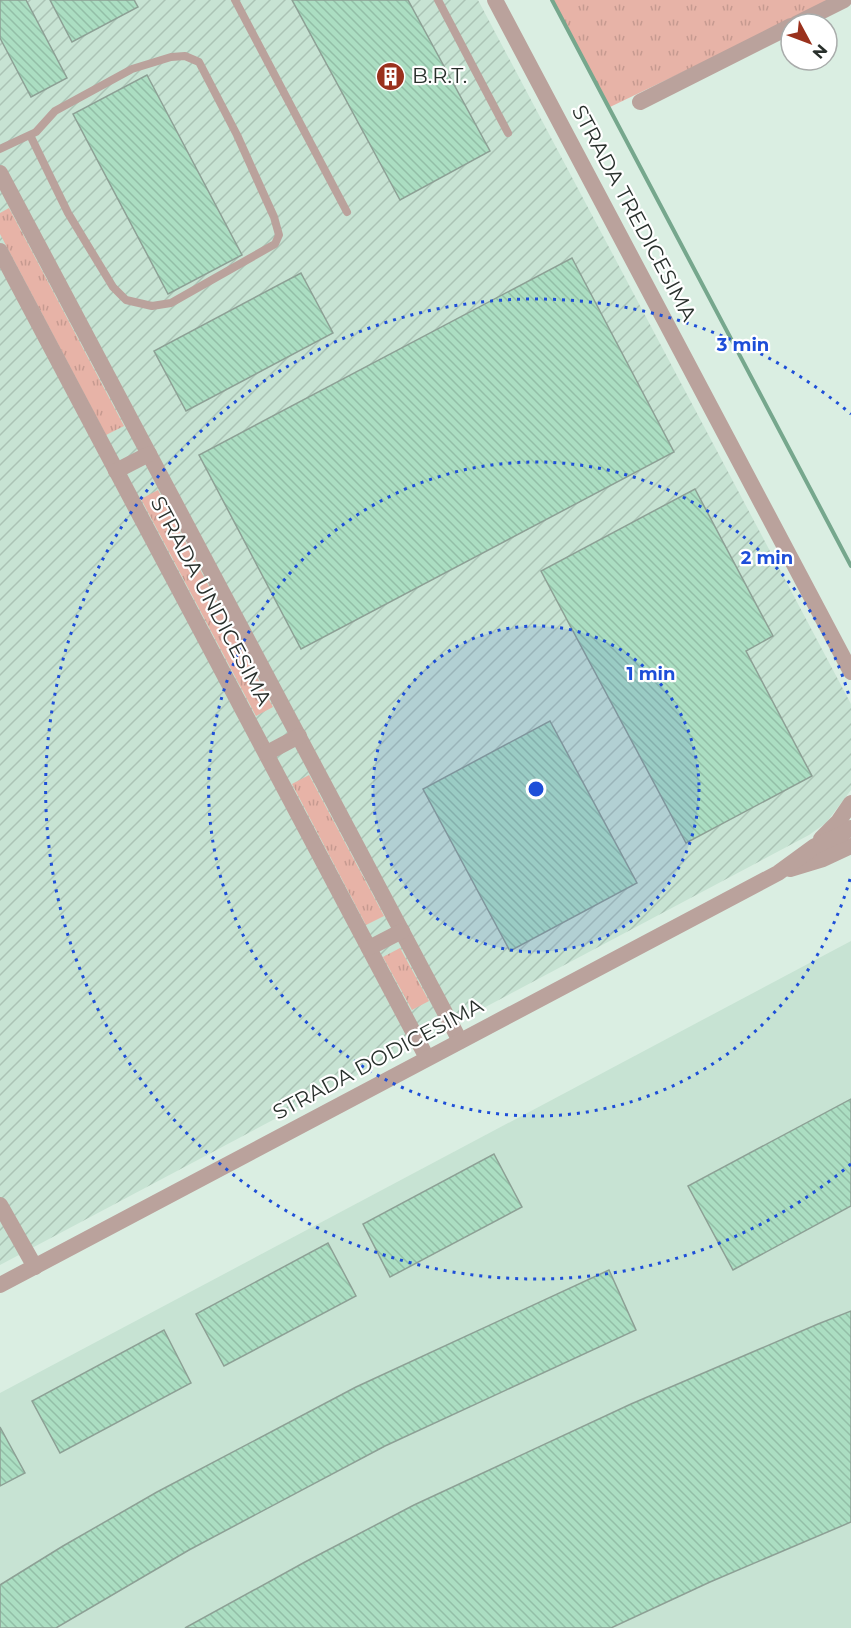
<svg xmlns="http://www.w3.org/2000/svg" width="851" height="1628" viewBox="0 0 851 1628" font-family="Montserrat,sans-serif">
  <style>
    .built { fill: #c7e3d3 }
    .industrial { fill: url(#industrial-furrows) }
    .grass { fill: url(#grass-tufts) }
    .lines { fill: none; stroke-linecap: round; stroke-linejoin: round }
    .stream { stroke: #76a78d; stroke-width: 4 }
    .building { fill: url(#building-back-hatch); stroke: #8da095; stroke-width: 1.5 }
    .lane { stroke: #baa29c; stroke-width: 8 }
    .street { stroke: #baa29c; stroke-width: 16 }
    .ring { fill: none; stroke: #1d4ed8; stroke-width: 3; stroke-dasharray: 3 6 }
    .labels { text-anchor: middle; stroke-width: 4.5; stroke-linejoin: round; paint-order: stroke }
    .poi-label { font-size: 21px; fill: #29302c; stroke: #fff; text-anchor: start }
    .street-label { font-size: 21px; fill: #29302c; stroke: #fff }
    .centre { fill: #1d4ed8; stroke: #fff; stroke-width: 3 }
    .ring-label { font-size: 18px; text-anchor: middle; font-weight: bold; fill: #1d4ed8; stroke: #fff; stroke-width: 4.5; stroke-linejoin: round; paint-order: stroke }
  </style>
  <defs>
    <pattern id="industrial-furrows" width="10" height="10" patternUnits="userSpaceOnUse" patternTransform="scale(1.5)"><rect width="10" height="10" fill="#c7e3d3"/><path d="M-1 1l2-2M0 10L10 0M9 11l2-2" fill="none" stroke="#abc3b5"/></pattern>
    <pattern id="grass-tufts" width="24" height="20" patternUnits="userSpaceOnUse" patternTransform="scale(1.5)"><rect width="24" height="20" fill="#e7b3a7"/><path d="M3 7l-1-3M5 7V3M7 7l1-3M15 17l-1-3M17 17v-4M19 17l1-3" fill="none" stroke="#c69a90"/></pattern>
    <pattern id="building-back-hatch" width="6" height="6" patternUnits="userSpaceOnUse" patternTransform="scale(1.5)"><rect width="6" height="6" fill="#abdec2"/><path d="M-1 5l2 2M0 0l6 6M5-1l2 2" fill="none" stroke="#93bfa7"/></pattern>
  </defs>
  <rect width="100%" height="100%" fill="#daeee2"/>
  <polygon class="built" points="851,941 851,1628 0,1628 0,1393"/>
  <polygon class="industrial" points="0,0 478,0 851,704 851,790 826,823 809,835 0,1265"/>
  <g class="grass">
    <polygon points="552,0 830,0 820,6 610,107"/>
    <polygon points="9,208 124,426 106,435 0,234 0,213"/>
    <polygon points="158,490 273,707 256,716 141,499"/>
    <polygon points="309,775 384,916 366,925 292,784"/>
    <polygon points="400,948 429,1001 412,1010 383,957"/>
  </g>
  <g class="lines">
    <polyline class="stream" points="552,0 851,566"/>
  </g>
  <g class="building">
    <polygon points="0,0 26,0 67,78 31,97 0,38"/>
    <polygon points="50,0 134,0 138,7 72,42"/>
    <polygon points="292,0 408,0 490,151 400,200"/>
    <polygon points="147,75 242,255 168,294 73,114"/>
    <polygon points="572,258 674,452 301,649 199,455"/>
    <polygon points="301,273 333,333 186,411 154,351"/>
    <polygon points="695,489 773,636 746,651 812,776 686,843 541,571"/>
    <polygon points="550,721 637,883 510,951 423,789"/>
    <polygon points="851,1099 851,1206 733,1270 688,1186"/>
    <polygon points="494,1154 522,1207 390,1277 363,1224"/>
    <polygon points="328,1243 356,1296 224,1366 196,1314"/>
    <polygon points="609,1270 636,1330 385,1446 189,1550 56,1628 0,1628 0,1585 63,1546 157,1492 356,1387"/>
    <polygon points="851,1311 851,1522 710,1582 611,1628 185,1628 305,1562 414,1505 631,1404 818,1324"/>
    <polygon points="164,1330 191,1383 60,1453 32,1401"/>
    <polygon points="0,1427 25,1473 0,1486"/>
  </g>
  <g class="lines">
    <g class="lane">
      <polyline points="235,0 347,212"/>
      <polyline points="438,0 508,133"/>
      <polyline points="0,149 36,132 55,111 132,69 171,57 185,56 199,62 237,135 274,217 279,235 275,244 171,303 152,306 126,300 113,287 68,213 30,135"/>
    </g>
    <g class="street">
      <polyline points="495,0 851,672"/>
      <polyline points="796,24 844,0"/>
      <polyline points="640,102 791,26"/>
      <polyline points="0,173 460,1041"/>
      <polyline points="0,251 427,1058"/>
      <polyline points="116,471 149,454"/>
      <polyline points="267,753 299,736"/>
      <polyline points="821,839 838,822 851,803"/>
      <polyline points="790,869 823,859 851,846"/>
      <polyline points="369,948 402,931"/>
      <polyline points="0,1205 35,1267"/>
      <polyline points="0,1285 778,873 815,846 842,834 851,828"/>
    </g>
  </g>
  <circle cx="536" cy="789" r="163" fill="#1d4ed8" fill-opacity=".12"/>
  <g class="ring">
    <circle cx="536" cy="789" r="163"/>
    <path d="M850 879A327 327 0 1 1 850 699"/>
    <path d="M851 1164A490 490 0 1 1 851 414"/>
  </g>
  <defs>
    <symbol id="building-disc" viewBox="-11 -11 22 22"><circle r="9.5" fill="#9a311d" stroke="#fff"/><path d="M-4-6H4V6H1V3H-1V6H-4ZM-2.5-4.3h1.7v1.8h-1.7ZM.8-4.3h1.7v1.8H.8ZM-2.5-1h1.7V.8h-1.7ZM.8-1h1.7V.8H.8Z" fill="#fff"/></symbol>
  </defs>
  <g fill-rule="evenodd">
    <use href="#building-disc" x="374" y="60" width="33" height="33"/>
  </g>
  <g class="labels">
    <g class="poi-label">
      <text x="412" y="83">B.R.T.</text>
    </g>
    <g class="street-label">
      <text transform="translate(634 213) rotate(62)" y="7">STRADA TREDICESIMA</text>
      <text transform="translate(211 601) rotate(62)" y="7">STRADA UNDICESIMA</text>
      <text transform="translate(378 1059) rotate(-28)" y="7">STRADA DODICESIMA</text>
    </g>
  </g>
  <circle cx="536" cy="789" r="9" class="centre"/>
  <g class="ring-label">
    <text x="743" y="351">3 min</text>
    <text x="767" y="564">2 min</text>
    <text x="651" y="680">1 min</text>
  </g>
  <g transform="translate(809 42) rotate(131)"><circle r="28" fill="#ffffff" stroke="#a9acab" stroke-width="1.5"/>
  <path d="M0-4.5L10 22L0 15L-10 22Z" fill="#9a311d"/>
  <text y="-9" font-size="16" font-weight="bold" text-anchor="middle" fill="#29302c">N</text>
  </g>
</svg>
